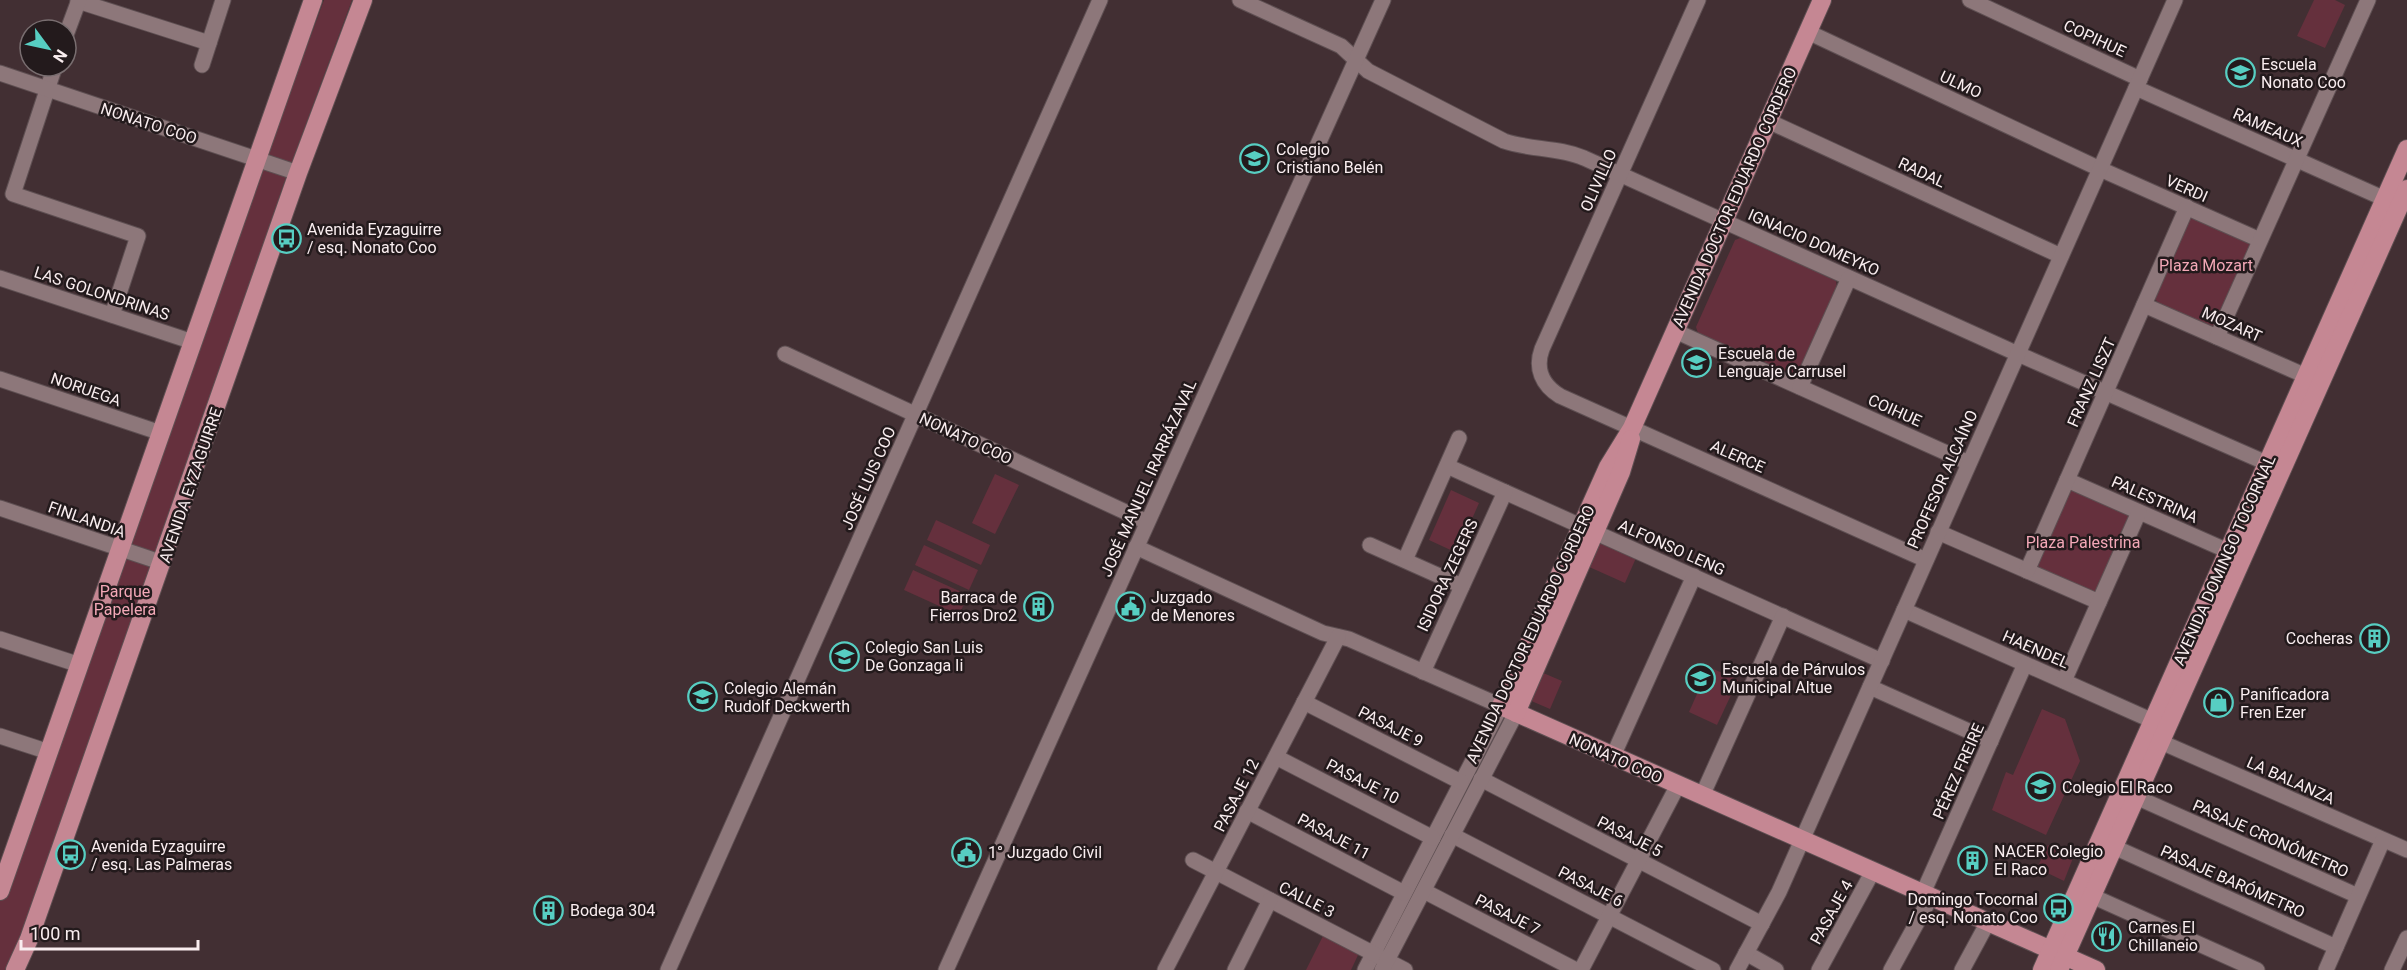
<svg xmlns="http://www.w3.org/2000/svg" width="2407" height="970" viewBox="0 0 2407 970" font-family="Roboto,sans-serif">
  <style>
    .green { fill: #65303d }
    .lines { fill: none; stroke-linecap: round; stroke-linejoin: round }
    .minor-casing { stroke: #5e4f52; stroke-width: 17 }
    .major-casing { stroke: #5e4f52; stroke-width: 20 }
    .minor { stroke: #8d777a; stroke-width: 15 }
    .major { stroke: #c58793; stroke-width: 18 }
    .labels { text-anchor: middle; stroke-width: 5; stroke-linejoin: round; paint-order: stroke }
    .street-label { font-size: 16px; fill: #f9edef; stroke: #231a1c }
    .poi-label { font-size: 16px; fill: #f9edef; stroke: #231a1c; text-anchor: start }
    .park-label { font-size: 16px; fill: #f3a8b7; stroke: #231a1c }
  </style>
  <rect width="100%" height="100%" fill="#422f33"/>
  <g class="green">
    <polygon points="324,0 352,0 283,186 144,598 21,939 6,970 0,970 0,897 259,176"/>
    <polygon points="2314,0 2335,0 2345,5 2325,48 2297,36"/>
    <polygon points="2195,215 2250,239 2252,246 2217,324 2212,328 2158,303 2154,297 2189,218"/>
    <polygon points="1743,237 1836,281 1837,288 1800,370 1789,374 1698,333 1696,327 1735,240"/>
    <polygon points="995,474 1019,485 995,534 972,523"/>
    <polygon points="2073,488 2132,514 2098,595 2034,571 2067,489"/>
    <polygon points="1451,490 1479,503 1457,553 1429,540"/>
    <polygon points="936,520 990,545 981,565 927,540"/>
    <polygon points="1598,541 1636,558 1625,583 1587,566"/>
    <polygon points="924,545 978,570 969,590 915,565"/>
    <polygon points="913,570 968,595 959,615 904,590"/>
    <polygon points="1709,667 1738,680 1717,725 1689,712"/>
    <polygon points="1541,672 1562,681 1550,709 1529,700"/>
    <polygon points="2042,709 2065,719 2080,761 2046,835 1992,810 2006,772 2013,775"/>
    <polygon points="2048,845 2073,858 2064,881 2037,868"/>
    <polygon points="1323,936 1359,953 1351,970 1306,970"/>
  </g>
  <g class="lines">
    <defs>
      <g id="minor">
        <path d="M1240,0l101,46 27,25 136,70c26,9 54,6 80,17l434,196 260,114"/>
        <path d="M1698,0l-156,349c-7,19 0,36 18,47l366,164"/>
        <polyline points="1970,0 2140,79"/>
        <polyline points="78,1 209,43"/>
        <polyline points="1808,32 2100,169 2260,240"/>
        <polyline points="66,35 79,0"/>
        <polyline points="202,65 223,0"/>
        <polyline points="55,66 13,194 138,236 112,315"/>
        <polyline points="0,73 298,173"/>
        <polyline points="2136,88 2385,199"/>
        <polyline points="1768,121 2061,256"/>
        <polyline points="0,278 193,342"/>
        <polyline points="2144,305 2306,376"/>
        <polyline points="1675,331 1969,463"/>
        <polyline points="2217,337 2368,0"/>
        <polyline points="785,354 1147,522"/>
        <polyline points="0,379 161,433"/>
        <polyline points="1800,387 1849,278"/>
        <polyline points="1447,466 1882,661"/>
        <polyline points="2067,480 2228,551"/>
        <polyline points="0,508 163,563"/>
        <polyline points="1938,532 2099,602"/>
        <polyline points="1370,545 1462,586"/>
        <polyline points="1136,547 1323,633 1349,639 1501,706 1365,970"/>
        <polyline points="1405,560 1459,438"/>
        <polyline points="2027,571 2187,207"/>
        <polyline points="1904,610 2153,721"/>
        <polyline points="0,639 80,665"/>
        <polyline points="1423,672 1505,492"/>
        <polyline points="2064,681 2139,512"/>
        <polyline points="1870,687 1991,741"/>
        <polyline points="1304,702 1461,782"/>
        <polyline points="0,736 49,752"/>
        <polyline points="2161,742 2407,850"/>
        <polyline points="1613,756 1694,576"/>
        <polyline points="1276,757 1433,838"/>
        <polyline points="1481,779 1762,924"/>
        <polyline points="1702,796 1783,616"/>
        <polyline points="2136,797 2358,896"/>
        <polyline points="1247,811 1404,893"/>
        <polyline points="1452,835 1713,970"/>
        <polyline points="2114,847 2336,947"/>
        <polyline points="1193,860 1405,970"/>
        <polyline points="1424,891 1576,970"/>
        <polyline points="1923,893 2025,664"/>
        <polyline points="2092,896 2257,970"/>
        <polyline points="1746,953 1776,970"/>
        <polyline points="668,970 1100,0"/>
        <polyline points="946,970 1383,0"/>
        <polyline points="1165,970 1338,637"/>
        <polyline points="1235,970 1270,900"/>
        <polyline points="1382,970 1516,713"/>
        <polyline points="1581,970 1678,785"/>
        <polyline points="1737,970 1779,892 1802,840 2175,0"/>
        <polyline points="1819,970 1873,871"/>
        <polyline points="1891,970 1931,897"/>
        <polyline points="1962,970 1988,922"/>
        <polyline points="2326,970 2383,840"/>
        <polyline points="2392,970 2407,938"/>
      </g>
      <g id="major">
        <polyline points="1822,0 1632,428 1608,467 1501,706 2096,970"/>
        <polyline points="1516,713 1621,472 1631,439"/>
        <polyline points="0,891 313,0"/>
        <polyline points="15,970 29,939 298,173 363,0"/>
        <polyline points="2042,970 2407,149"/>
        <polyline points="2059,970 2407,189"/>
      </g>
    </defs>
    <use href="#minor" class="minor-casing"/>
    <use href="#major" class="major-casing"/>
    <use href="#minor" class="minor"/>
    <use href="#major" class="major"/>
  </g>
  <defs>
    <symbol id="school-ring" viewBox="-11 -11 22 22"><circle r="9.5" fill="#231a1c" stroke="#57cec2" stroke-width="1.5"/><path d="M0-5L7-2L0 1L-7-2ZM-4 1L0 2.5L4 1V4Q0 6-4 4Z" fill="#57cec2"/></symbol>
    <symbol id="bus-ring" viewBox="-11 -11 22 22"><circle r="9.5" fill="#231a1c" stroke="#57cec2" stroke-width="1.5"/><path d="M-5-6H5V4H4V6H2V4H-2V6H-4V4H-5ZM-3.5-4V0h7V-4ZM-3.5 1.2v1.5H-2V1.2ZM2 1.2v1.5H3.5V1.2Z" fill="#57cec2"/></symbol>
    <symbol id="building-ring" viewBox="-11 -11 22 22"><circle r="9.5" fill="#231a1c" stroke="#57cec2" stroke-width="1.5"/><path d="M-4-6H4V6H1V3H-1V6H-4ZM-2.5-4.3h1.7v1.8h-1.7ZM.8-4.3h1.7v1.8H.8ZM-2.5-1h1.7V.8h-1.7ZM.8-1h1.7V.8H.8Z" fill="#57cec2"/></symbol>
    <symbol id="civic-ring" viewBox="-11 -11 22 22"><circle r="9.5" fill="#231a1c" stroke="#57cec2" stroke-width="1.5"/><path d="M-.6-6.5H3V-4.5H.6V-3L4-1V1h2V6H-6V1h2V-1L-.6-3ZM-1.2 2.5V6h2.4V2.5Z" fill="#57cec2"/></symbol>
    <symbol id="shop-ring" viewBox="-11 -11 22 22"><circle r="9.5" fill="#231a1c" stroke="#57cec2" stroke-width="1.5"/><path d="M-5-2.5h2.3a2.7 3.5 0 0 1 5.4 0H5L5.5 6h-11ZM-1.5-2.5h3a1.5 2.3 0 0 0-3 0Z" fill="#57cec2"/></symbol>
    <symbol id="restaurant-ring" viewBox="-11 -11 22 22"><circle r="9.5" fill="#231a1c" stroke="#57cec2" stroke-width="1.5"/><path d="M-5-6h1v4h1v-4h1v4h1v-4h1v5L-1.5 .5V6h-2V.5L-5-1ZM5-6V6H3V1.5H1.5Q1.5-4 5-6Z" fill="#57cec2"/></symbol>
  </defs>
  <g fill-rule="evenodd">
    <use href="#school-ring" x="2224" y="56" width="33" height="33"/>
    <use href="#school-ring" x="1238" y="142" width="33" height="33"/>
    <use href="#bus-ring" x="270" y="222" width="33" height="33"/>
    <use href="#school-ring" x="1680" y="346" width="33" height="33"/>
    <use href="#building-ring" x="1022" y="590" width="33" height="33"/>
    <use href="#civic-ring" x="1114" y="590" width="33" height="33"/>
    <use href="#building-ring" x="2358" y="622" width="33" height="33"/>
    <use href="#school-ring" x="828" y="640" width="33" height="33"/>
    <use href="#school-ring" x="1684" y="662" width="33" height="33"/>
    <use href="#school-ring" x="686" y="680" width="33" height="33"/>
    <use href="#shop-ring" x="2202" y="686" width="33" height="33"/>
    <use href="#school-ring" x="2024" y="770" width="33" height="33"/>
    <use href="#civic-ring" x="950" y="836" width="33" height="33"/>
    <use href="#bus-ring" x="54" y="838" width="33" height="33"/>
    <use href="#building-ring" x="1956" y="844" width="33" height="33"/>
    <use href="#bus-ring" x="2042" y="892" width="33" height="33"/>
    <use href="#building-ring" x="532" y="894" width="33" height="33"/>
    <use href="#restaurant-ring" x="2090" y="920" width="33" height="33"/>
  </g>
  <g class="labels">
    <g class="street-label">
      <text transform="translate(2095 38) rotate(25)" y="6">COPIHUE</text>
      <text transform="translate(1961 84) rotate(25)" y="6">ULMO</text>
      <text transform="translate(149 123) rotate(18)" y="6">NONATO COO</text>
      <text transform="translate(2268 127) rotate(24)" y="6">RAMEAUX</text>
      <text transform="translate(1922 172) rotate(25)" y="6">RADAL</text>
      <text transform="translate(1598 180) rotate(-66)" y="6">OLIVILLO</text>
      <text transform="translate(2187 188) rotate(24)" y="6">VERDI</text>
      <text transform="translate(1734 197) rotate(-66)" y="6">AVENIDA DOCTOR EDUARDO CORDERO</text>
      <text transform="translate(1814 242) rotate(24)" y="6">IGNACIO DOMEYKO</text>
      <text transform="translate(102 293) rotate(18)" y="6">LAS GOLONDRINAS</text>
      <text transform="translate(2232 324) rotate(24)" y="6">MOZART</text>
      <text transform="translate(2091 382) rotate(-66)" y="6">FRANZ LISZT</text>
      <text transform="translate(86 389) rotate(19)" y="6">NORUEGA</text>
      <text transform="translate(1895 410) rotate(24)" y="6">COIHUE</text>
      <text transform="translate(966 438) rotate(25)" y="6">NONATO COO</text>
      <text transform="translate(1738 456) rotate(24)" y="6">ALERCE</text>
      <text transform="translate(868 478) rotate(-66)" y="6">JOSÉ LUIS COO</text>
      <text transform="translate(1148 478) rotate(-66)" y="6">JOSÉ MANUEL IRARRÁZAVAL</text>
      <text transform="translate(1942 479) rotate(-66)" y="6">PROFESOR ALCAÍNO</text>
      <text transform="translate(190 485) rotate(-71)" y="6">AVENIDA EYZAGUIRRE</text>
      <text transform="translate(2155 499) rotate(24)" y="6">PALESTRINA</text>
      <text transform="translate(87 519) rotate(19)" y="6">FINLANDIA</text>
      <text transform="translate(1672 547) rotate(24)" y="6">ALFONSO LENG</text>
      <text transform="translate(2224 560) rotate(-66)" y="6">AVENIDA DOMINGO TOCORNAL</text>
      <text transform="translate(1447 575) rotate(-65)" y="6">ISIDORA ZEGERS</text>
      <text transform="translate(1530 634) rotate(-65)" y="6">AVENIDA DOCTOR EDUARDO CORDERO</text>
      <text transform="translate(2036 649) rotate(24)" y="6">HAENDEL</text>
      <text transform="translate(1391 726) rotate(27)" y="6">PASAJE 9</text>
      <text transform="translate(1616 758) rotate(24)" y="6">NONATO COO</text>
      <text transform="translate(1958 771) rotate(-66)" y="6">PÉREZ FREIRE</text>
      <text transform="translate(2291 780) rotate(24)" y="6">LA BALANZA</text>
      <text transform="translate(1363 781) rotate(27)" y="6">PASAJE 10</text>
      <text transform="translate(1236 795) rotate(-63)" y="6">PASAJE 12</text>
      <text transform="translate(1334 836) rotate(28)" y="6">PASAJE 11</text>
      <text transform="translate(1630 836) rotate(27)" y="6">PASAJE 5</text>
      <text transform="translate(2271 838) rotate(24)" y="6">PASAJE CRONÓMETRO</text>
      <text transform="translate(2233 881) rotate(24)" y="6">PASAJE BARÓMETRO</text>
      <text transform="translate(1591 886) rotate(27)" y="6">PASAJE 6</text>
      <text transform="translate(1307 899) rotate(27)" y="6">CALLE 3</text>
      <text transform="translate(1831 912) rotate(-61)" y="6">PASAJE 4</text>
      <text transform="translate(1508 914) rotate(27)" y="6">PASAJE 7</text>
    </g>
    <g class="poi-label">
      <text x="2261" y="70">Escuela<tspan x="2261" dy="18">Nonato Coo</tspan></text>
      <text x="1276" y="155">Colegio<tspan x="1276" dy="18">Cristiano Belén</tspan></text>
      <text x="307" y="235">Avenida Eyzaguirre<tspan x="307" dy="18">/ esq. Nonato Coo</tspan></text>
      <text x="1718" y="359">Escuela de<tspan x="1718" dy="18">Lenguaje Carrusel</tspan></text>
      <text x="1017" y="603" text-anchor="end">Barraca de<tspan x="1017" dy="18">Fierros Dro2</tspan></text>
      <text x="1151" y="603">Juzgado<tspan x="1151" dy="18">de Menores</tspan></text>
      <text x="2353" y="644" text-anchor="end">Cocheras</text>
      <text x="865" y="653">Colegio San Luis<tspan x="865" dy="18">De Gonzaga Ii</tspan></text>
      <text x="1722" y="675">Escuela de Párvulos<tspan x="1722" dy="18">Municipal Altue</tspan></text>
      <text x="724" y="694">Colegio Alemán<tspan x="724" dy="18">Rudolf Deckwerth</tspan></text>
      <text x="2240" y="700">Panificadora<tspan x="2240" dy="18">Fren Ezer</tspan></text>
      <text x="2062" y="793">Colegio El Raco</text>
      <text x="91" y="852">Avenida Eyzaguirre<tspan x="91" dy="18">/ esq. Las Palmeras</tspan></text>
      <text x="1994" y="857">NACER Colegio<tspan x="1994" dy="18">El Raco</tspan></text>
      <text x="988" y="858">1° Juzgado Civil</text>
      <text x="2038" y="905" text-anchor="end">Domingo Tocornal<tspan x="2038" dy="18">/ esq. Nonato Coo</tspan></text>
      <text x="570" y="916">Bodega 304</text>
      <text x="2128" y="933">Carnes El<tspan x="2128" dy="18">Chillaneio</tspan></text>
    </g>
    <g class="park-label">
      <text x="2206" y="271">Plaza Mozart</text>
      <text x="2083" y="548">Plaza Palestrina</text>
      <text x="125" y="597">Parque<tspan x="125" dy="18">Papelera</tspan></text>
    </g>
  </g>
  <g transform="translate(48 48) rotate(123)"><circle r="28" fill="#231a1c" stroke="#796e70" stroke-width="1.5"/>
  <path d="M0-4.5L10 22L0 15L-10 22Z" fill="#57cec2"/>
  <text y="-9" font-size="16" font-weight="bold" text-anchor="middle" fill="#f9edef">N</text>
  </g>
  <path d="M21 940v9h177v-9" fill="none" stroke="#f9edef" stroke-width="3"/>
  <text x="30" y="940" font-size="18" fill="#f9edef" stroke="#231a1c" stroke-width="4.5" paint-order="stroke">100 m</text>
</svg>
